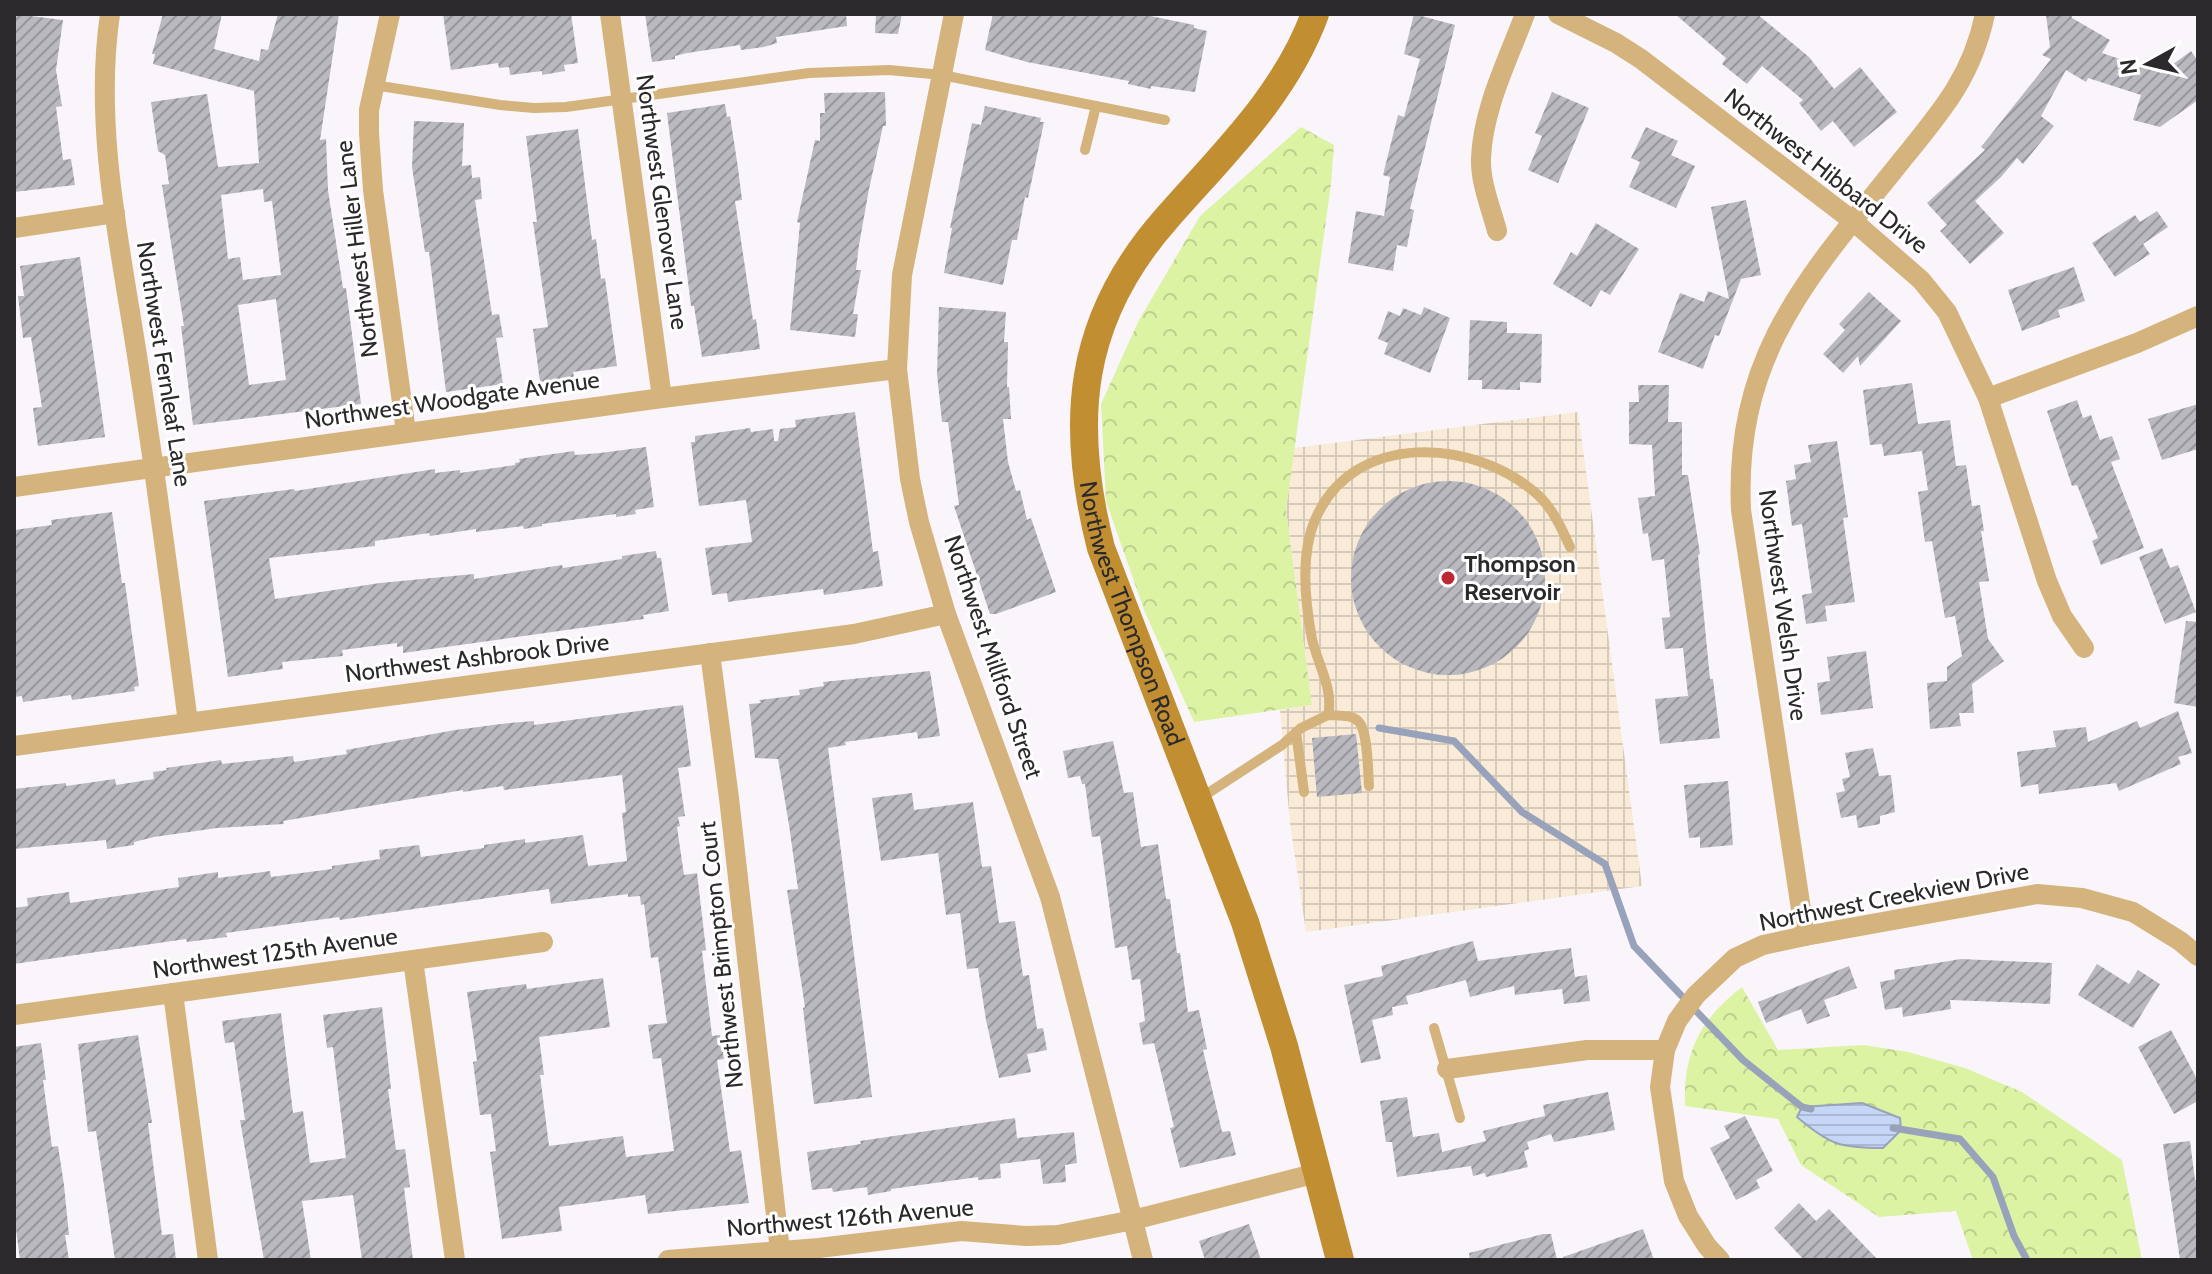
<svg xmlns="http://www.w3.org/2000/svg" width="2212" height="1274" viewBox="0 0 2212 1274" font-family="Cabin,sans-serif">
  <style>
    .industrial { fill: url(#industrial-grid) }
    .forest { fill: url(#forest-crowns) }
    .water { fill: url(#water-rules); stroke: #98a2ba; stroke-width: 2 }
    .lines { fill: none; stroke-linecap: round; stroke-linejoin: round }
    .stream { stroke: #98a2ba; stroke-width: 7 }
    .building { fill: url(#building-hatch); fill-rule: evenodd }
    .lane { stroke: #d4b37c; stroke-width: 10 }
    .street { stroke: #d4b37c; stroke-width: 20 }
    .secondary { stroke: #c18f31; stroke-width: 28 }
    .poi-dot { fill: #bb2a34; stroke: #fff; stroke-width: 3 }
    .labels { text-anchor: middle; stroke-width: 6; stroke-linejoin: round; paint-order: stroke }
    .street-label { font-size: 24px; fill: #2b292b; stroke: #fff }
    .poi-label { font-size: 24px; font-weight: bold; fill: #2b292b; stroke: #fff; text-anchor: start }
  </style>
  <defs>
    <pattern id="industrial-grid" width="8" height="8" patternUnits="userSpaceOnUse" patternTransform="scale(2)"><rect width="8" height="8" fill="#f9ebd8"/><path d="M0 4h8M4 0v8" fill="none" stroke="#d6caba"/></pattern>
    <pattern id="forest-crowns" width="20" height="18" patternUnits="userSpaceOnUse" patternTransform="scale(2)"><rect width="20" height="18" fill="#dcf3a4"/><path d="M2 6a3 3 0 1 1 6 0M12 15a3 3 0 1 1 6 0" fill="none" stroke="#bdd08d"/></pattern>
    <pattern id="water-rules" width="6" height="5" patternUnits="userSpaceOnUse" patternTransform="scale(2)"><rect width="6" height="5" fill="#c6d6f7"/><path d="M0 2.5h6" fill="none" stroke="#aab8d4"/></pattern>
    <pattern id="building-hatch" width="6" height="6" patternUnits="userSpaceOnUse" patternTransform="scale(2)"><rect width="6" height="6" fill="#bab9c0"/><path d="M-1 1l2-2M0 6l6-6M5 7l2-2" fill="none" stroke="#97969c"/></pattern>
  </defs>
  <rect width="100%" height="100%" fill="#faf5fb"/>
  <polygon class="industrial" points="1578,412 1642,886 1306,932 1290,823 1280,710 1312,705 1286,510 1294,448"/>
  <g class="forest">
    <polygon points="1301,127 1334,145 1331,184 1286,510 1312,705 1194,722 1144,610 1106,501 1101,404 1138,322 1200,216"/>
    <path d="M1742,987l36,63 86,-5 44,7 57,16 57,24 100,68 20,100h-169l-17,-49 -77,6 -78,-52 -23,-46 -93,-13c-2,-53 15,-87 57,-119z"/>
  </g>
  <path class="water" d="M1862,1103l38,15 1,12 -18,18c-43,0 -53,-3 -86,-31l5,-10z"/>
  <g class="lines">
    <g class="stream">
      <polyline points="1379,728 1454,741 1522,812 1605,864 1634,946 1743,1060 1802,1107 1811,1109"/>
      <polyline points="1893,1128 1960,1139 1993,1177 2014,1236 2027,1260"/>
    </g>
  </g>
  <g class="building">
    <polygon points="14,14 63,20 56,70 62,106 56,107 63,160 71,159 75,185 14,192"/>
    <path d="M163,14h59l-8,35 45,12 2,-12 7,1 10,-36h61l-19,126 6,-1 2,51 15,98h3l15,116 -168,21 -12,-99h3l-22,-141 7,-1 -4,-29 -7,-4 -7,-49 56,-8 11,73 41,-4 -5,-72 -101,-27 2,-10h-3zM263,189l1,13 8,-1 9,74 -38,5 -3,-23 -12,2 -7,-64zM276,299l10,81 -37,5 -11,-80z"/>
    <polygon points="443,14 571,14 578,63 564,65 565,71 542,75 542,71 510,75 509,67 499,68 498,63 451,70"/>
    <polygon points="645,14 846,14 847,26 776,37 777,43 764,47 741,50 740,45 687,53 675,56 675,59 652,62"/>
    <polygon points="876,14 902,14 898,34 875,33"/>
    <polygon points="993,14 1141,14 1194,25 1194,28 1207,31 1195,92 1151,86 1151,89 1128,84 1129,81 1027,62 985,50"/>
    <polygon points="1414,14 1455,25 1410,209 1414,210 1407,247 1397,245 1393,271 1348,263 1356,211 1384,216 1390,177 1383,175 1398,115 1404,117 1420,59 1404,54"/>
    <polygon points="1675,14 1757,14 1809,57 1834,89 1860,67 1897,112 1854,147 1833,121 1821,131 1799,103 1803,100 1762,66 1747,84 1722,64 1726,58"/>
    <polygon points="2046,14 2071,14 2072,18 2110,40 2102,53 2161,73 2191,51 2198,61 2198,100 2160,127 2133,120 2141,95 2088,78 2086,82 2066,70 2041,116 2054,126 2023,164 2017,158 2001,177 1975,201 2004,233 1970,264 1940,231 1947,225 1927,203 1985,150 1981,147 2051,59 2042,55 2050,47"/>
    <polygon points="885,92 886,126 883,126 869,189 859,245 856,270 861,270 853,314 858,314 855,337 790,330 800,223 797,222 815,140 820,141 820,113 825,113 824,93"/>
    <polygon points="1552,92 1589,108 1558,183 1528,170 1542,136 1535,133"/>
    <polygon points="725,104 727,117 730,116 738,168 742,200 735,201 753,320 756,319 760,349 702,357 694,306 691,306 667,113"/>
    <polygon points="985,106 1041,118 1040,122 1044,122 1028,198 1025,197 1017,240 1012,240 1003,285 944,273 952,228 950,228 972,123 981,125"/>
    <polygon points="414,121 464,123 462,166 471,165 472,178 480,177 482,199 475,200 492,315 499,314 503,337 496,338 503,384 446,392 429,252 425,252 412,167"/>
    <polygon points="1646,127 1678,141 1671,155 1695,166 1676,208 1629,187 1640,162 1631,158"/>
    <polygon points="578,129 592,240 596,239 601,279 605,278 617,366 573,372 574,377 540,382 533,329 548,327 533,222 537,222 526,136"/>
    <polygon points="1746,200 1761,275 1741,279 1719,336 1715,335 1703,369 1658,352 1680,293 1704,302 1708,291 1729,299 1711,207"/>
    <polygon points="2157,211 2168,227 2143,244 2150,254 2115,277 2092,243 2135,215 2140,222"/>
    <polygon points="1596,223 1639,249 1610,295 1601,290 1591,307 1553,284 1571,252 1577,256"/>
    <polygon points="80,257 105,437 38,446 33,408 42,407 31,337 23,338 18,296 24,296 20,266"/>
    <polygon points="2074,267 2085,301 2058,310 2060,317 2022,331 2008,290"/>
    <polygon points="1869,292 1901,321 1860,366 1858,356 1843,373 1823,354 1845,330 1839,324"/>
    <polygon points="939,307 1006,312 1004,342 1008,342 1007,387 1009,387 1011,419 1003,419 1008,462 1016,491 1020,490 1027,520 1031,518 1056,592 996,614 990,614 954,506 959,505 948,422 942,422 937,374"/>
    <polygon points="1424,307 1450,318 1430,373 1384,354 1388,343 1378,339 1388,311 1400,316 1403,308 1421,315"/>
    <polygon points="1470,320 1507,322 1507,333 1542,334 1541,383 1520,382 1520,390 1482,389 1482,380 1468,380"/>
    <polygon points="1912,383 1918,424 1950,420 1956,466 1966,465 1972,506 1980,505 1984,531 1981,531 1989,581 1979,582 1988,639 2004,661 1972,684 1974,713 1959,713 1961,726 1930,729 1927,683 1947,681 1947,667 1962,656 1955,616 1945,618 1932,541 1925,542 1918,492 1928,490 1922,451 1884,456 1882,444 1870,445 1863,390"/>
    <polygon points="1638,385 1669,385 1668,422 1682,422 1682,475 1688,475 1700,554 1698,555 1710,679 1713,679 1720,738 1660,744 1655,699 1688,696 1683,648 1665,649 1662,618 1670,617 1664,559 1652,561 1648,533 1643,534 1638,498 1655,496 1652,445 1629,444 1629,402 1639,402"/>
    <polygon points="2077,400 2083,418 2091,415 2100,440 2112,436 2120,459 2111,462 2144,548 2101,565 2092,541 2098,538 2077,485 2072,486 2047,411"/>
    <polygon points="2198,404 2198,449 2162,460 2148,419"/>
    <polygon points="855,412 873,552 878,551 883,586 824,595 823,589 728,602 727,593 712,595 705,548 752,542 746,500 699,506 691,442 695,442 695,436 750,428 751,432 773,429 774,441 778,441 780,429 796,427 795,420"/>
    <polygon points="1837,441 1848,517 1843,518 1855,602 1825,606 1827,621 1806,624 1802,595 1812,593 1802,524 1792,526 1786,481 1796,479 1794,465 1811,462 1808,445"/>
    <polygon points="646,447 654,507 635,510 636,514 616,517 616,514 542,524 542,526 524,529 523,526 476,532 476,529 430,536 429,533 375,541 375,546 269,558 275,599 380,583 474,574 474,579 562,565 563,568 622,559 622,556 656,551 657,558 661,558 669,611 643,615 644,619 403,653 403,646 397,647 397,643 342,650 343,656 282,662 283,669 228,677 204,501 294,489 295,491 435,469 435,473 460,470 460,473 515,465 515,463 520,462 519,459 574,451 575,455 600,453"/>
    <circle cx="1448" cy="578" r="97"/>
    <polygon points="112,512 122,583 125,583 139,686 134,687 135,691 72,700 71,695 23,702 22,696 14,697 14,530 52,525 51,520"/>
    <polygon points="2162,548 2170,568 2178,565 2196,612 2165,624 2139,557"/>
    <polygon points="2186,621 2198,622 2198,707 2174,703"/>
    <polygon points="1866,651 1873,708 1821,715 1817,683 1830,681 1827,657"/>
    <polygon points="930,671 940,736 918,739 917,732 845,742 846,745 828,748 872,1097 814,1104 803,1008 805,1007 787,890 798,889 789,825 778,759 755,758 749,704 761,703 759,700 800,695 799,690 824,686 823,682"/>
    <polygon points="683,705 691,766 678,768 685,816 678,817 680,826 677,827 684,875 697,873 706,950 702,951 712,1036 720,1035 724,1059 717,1060 730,1152 741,1150 749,1203 648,1214 645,1195 559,1207 562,1231 502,1239 490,1152 496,1151 491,1114 480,1115 473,1062 477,1061 467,992 526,984 527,989 603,978 610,1027 539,1037 544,1075 540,1075 549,1146 623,1136 626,1157 674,1151 661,1058 653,1059 648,1025 667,1023 658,957 651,958 644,904 641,905 640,896 628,897 628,894 551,904 549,889 340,920 339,917 226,933 227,937 187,942 186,939 14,964 14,908 28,906 27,898 69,892 70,903 179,887 178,878 218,872 218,878 270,871 271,877 332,869 332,866 380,859 379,850 419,845 421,857 484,848 484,845 525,839 525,843 583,835 588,866 627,861 622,813 626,812 622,775 504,790 503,786 463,792 463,790 283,821 284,824 217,828 154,837 134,842 134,845 107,849 106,840 14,849 14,789 66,783 66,786 115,779 116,785 154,779 153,772 167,770 166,768 221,760 222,764 293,756 294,762 347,754 346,750 455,730 509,723 534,721 534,725"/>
    <polygon points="2178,711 2192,753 2178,757 2181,764 2119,791 2116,783 2039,794 2038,784 2021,787 2017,752 2056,747 2053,731 2086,727 2088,742 2137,721 2140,728"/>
    <polygon points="1356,734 1362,793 1317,797 1312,738"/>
    <polygon points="1113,741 1124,793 1133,792 1141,847 1158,844 1166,899 1170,899 1177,953 1180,953 1188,1012 1199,1010 1207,1049 1203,1050 1222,1132 1230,1131 1236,1155 1180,1168 1170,1128 1174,1127 1154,1043 1143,1045 1139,1023 1145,1021 1140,979 1132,980 1127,946 1115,948 1100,836 1092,837 1085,784 1082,784 1080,776 1068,778 1063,751"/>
    <polygon points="1873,748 1879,776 1891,775 1895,812 1880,816 1880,824 1858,828 1856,815 1841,818 1836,793 1845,791 1842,779 1850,777 1845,753"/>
    <polygon points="1728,781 1733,845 1700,848 1700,837 1689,838 1684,785"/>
    <polygon points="912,793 914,810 973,802 982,867 991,866 999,923 1015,921 1023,976 1029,975 1037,1029 1043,1028 1047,1050 1027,1054 1031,1072 999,1078 986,1020 978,968 967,969 960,913 946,915 938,853 881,861 872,798"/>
    <polygon points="1473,941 1478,961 1571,948 1575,977 1587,975 1590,1001 1564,1004 1562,989 1515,995 1514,986 1470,997 1466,980 1406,996 1408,1004 1392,1007 1393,1015 1372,1020 1381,1059 1361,1063 1344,985 1383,976 1381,966"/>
    <polygon points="1961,959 2052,963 2050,1004 1950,1000 1951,1009 1903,1017 1902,1007 1885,1010 1880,982 1895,979 1894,970"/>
    <polygon points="2097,964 2129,984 2138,970 2160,984 2133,1028 2078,995"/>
    <polygon points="1849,966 1857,988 1824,1000 1830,1016 1807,1024 1801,1009 1766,1023 1758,1002"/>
    <polygon points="382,1007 391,1089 388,1089 396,1150 405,1149 410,1187 404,1188 413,1260 362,1260 353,1195 302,1201 311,1260 264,1260 240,1120 245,1120 234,1042 225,1043 222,1021 281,1013 293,1113 303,1111 310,1163 346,1158 333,1047 327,1048 323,1015"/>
    <polygon points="2171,1030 2198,1081 2198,1101 2174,1114 2138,1047"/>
    <polygon points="138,1035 152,1123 148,1123 162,1235 173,1234 176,1260 115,1260 96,1131 88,1132 78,1044"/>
    <polygon points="41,1043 46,1080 43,1080 52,1147 58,1146 64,1185 69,1235 65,1235 69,1260 20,1260 14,1214 14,1047"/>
    <polygon points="1608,1092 1615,1130 1554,1142 1551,1134 1527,1142 1529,1149 1524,1151 1528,1167 1486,1177 1485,1173 1473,1176 1471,1166 1397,1177 1392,1142 1386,1142 1380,1101 1407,1097 1413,1137 1439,1133 1442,1152 1486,1141 1483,1131 1545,1116 1543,1105"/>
    <polygon points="1745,1116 1773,1171 1756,1180 1760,1188 1736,1200 1710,1148 1730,1138 1724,1126"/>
    <polygon points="1015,1118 1017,1138 1074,1132 1077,1163 1065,1165 1066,1182 1043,1184 1040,1159 1000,1164 1001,1178 978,1180 978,1177 891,1189 891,1191 868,1195 867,1187 833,1192 832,1188 812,1190 807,1152 861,1144 860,1141"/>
    <polygon points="2190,1141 2195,1180 2198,1180 2198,1260 2180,1260 2163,1144"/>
    <polygon points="1799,1203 1816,1221 1829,1209 1878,1260 1804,1260 1774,1228"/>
    <polygon points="1249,1224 1261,1260 1205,1260 1199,1241"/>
    <polygon points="1643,1229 1654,1260 1563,1260 1563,1257"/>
    <polygon points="1543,1234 1551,1234 1557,1260 1470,1260 1469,1253"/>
  </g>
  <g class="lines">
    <g class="lane">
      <polyline points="374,85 500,105 534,108 566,107 809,73 889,70 942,75 1165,120"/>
      <polyline points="1085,150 1096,106"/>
      <path d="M1328,715c10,1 24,-1 31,7 9,10 9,50 10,64"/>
      <polyline points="1296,732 1304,792"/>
      <path d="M1199,799l83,-54 19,-17 27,-13c6,-25 -10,-50 -16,-76 -7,-37 -12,-84 3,-119 38,-90 160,-82 223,-25 15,14 24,34 32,52"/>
      <polyline points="1434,1028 1460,1118"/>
    </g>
    <g class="street">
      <path d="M110,14c-17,115 11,235 28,348 19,120 34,240 50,360"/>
      <polyline points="390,14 369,110 369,133 373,190 406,432"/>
      <polyline points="610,14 662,398"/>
      <polyline points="954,14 902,275 897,369 910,479 919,522 946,614 1050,897 1143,1260"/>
      <polyline points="1558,14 1616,43 1641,59 1853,221 1921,280 1947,312 1988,398 2047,581 2062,616 2084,648"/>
      <polyline points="14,228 115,213"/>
      <path d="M1497,231c-6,-23 -17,-49 -16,-73 2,-50 27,-98 44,-144"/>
      <polyline points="1988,398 2137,343 2198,316"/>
      <polyline points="14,487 662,398 897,369"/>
      <polyline points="710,653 729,798 780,1251"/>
      <polyline points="14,746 854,634 946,614"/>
      <path d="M1805,936l-64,-426c-7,-157 69,-235 161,-350 39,-48 70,-83 83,-146"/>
      <polyline points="413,960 455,1260"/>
      <polyline points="173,993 208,1260"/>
      <polyline points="14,1015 543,942"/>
      <polyline points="1447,1069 1587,1050 1665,1050"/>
      <polyline points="668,1260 819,1248 961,1231 1026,1236 1058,1235 1133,1220 1317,1173"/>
      <polyline points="1720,1260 1707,1246 1688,1216 1674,1181 1660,1087 1665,1050 1677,1021 1696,995 1735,958 1763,945 1805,936 2037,894 2082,898 2133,912 2180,941 2198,956"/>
    </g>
    <path class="secondary" id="s1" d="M1315,14c-30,82 -93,141 -149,205 -89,101 -97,204 -65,329l144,374 39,124 56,214"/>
  </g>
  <circle class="poi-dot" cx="1448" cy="578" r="8"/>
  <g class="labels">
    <g class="street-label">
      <text transform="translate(1826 171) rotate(38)" y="8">Northwest Hibbard Drive</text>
      <text transform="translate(662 202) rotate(82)" y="8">Northwest Glenover Lane</text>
      <text transform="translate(357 249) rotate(-97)" y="8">Northwest Hiller Lane</text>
      <text transform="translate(164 364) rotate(81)" y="8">Northwest Fernleaf Lane</text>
      <text transform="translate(452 400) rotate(-8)" y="8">Northwest Woodgate Avenue</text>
      <text transform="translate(1783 605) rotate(82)" y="8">Northwest Welsh Drive</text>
      <text dy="8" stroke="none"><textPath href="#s1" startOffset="678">Northwest Thompson Road</textPath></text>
      <text transform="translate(993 657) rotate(71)" y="8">Northwest Millford Street</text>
      <text transform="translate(477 658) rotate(-7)" y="8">Northwest Ashbrook Drive</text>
      <text transform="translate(1894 897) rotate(-11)" y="8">Northwest Creekview Drive</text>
      <text transform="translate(275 953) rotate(-8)" y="8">Northwest 125th Avenue</text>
      <text transform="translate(721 955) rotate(-96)" y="8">Northwest Brimpton Court</text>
      <text transform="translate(850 1218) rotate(-5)" y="8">Northwest 126th Avenue</text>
    </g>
    <g class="poi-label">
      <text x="1464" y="572">Thompson<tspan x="1464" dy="28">Reservoir</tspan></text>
    </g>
  </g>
  <rect width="2212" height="1274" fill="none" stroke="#2b292b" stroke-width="32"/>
  <g transform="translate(2148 64) rotate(262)" stroke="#ffffff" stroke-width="6" paint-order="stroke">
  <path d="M0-6L14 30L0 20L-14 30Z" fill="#2b292b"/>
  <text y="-12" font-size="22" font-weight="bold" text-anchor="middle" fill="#2b292b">N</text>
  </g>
</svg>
